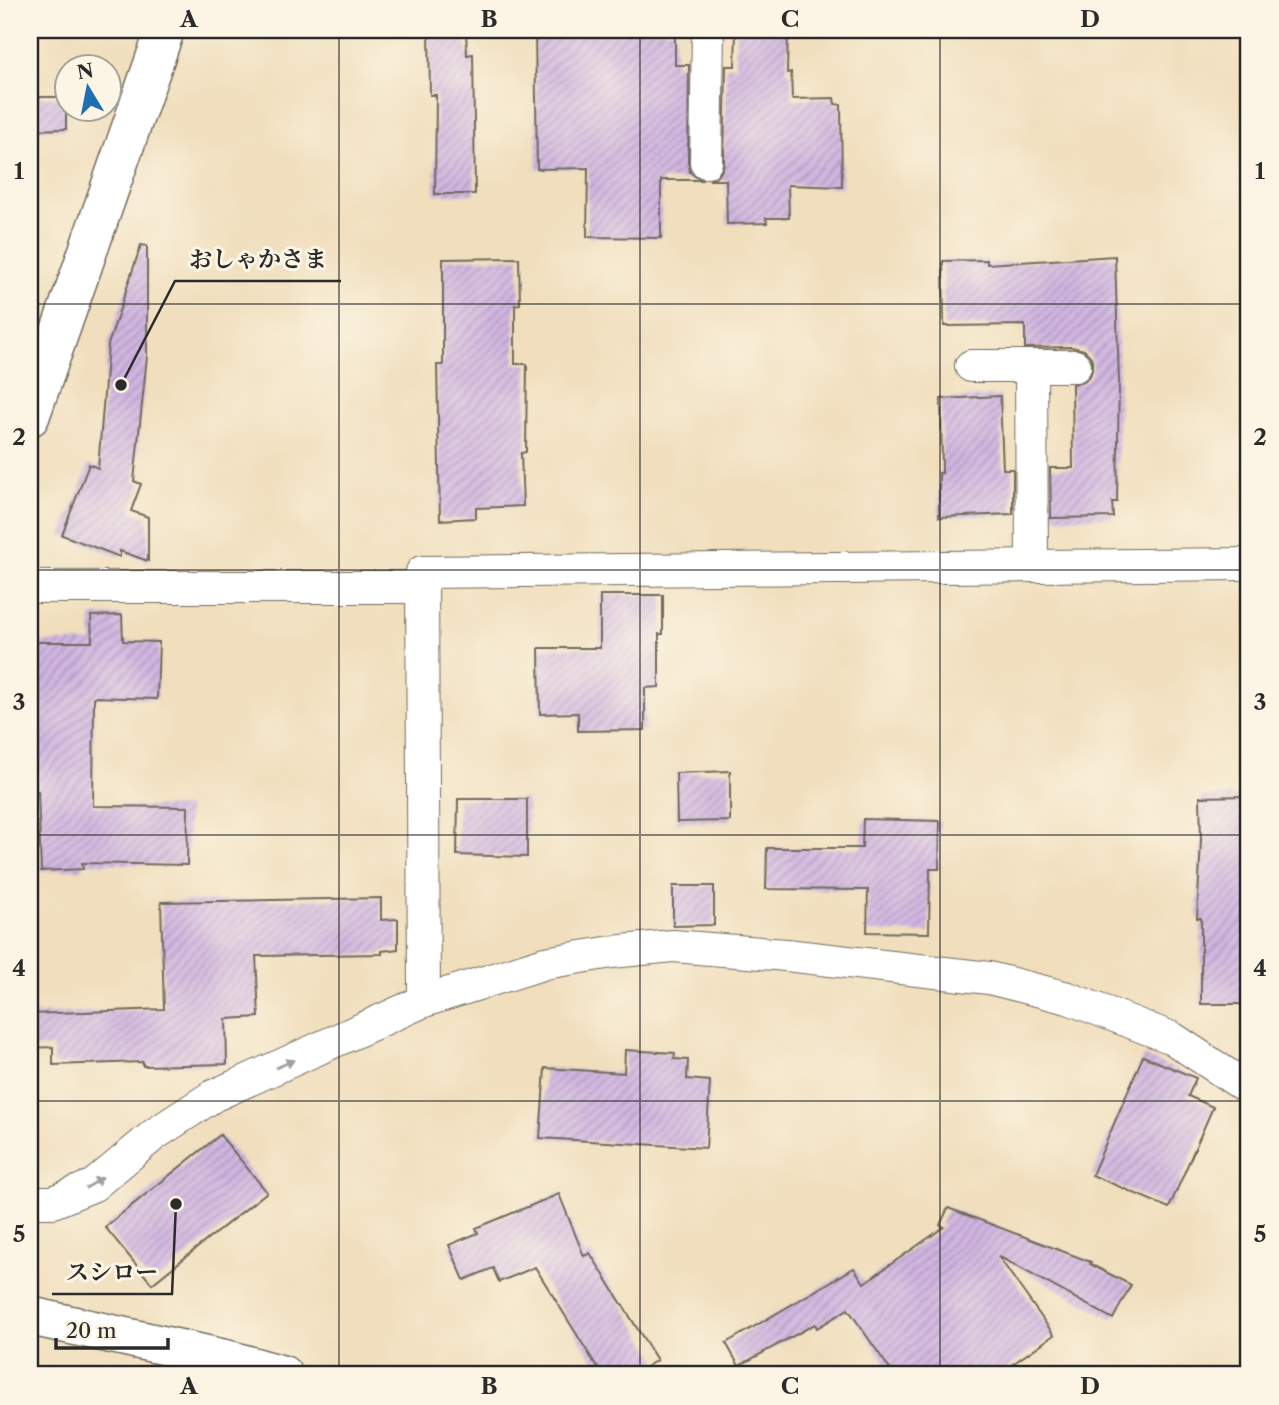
<svg xmlns="http://www.w3.org/2000/svg" width="1279" height="1405" viewBox="0 0 1279 1405" font-family="'Libre Caslon Text','Noto Serif JP',serif">
  <style>
    .building { fill: url(#building-hatch) }
    .lines { fill: none; stroke-linecap: round; stroke-linejoin: round }
    .minor-casing { stroke: #706a5e; stroke-width: 34 }
    .tertiary-casing { stroke: #706a5e; stroke-width: 41 }
    .trunk-casing { stroke: #706a5e; stroke-width: 41 }
    .minor { stroke: #fff; stroke-width: 32 }
    .tertiary { stroke: #fff; stroke-width: 38 }
    .trunk { stroke: #fff; stroke-width: 38 }
    .oneway { fill: #a0a0a0 }
    .grid { fill: none; stroke: #2b2b2b; stroke-width: 2; stroke-opacity: 0.55 }
    .leader { fill: none; stroke: #2b2b2b; stroke-width: 2.5 }
    .callout-dot { fill: #2b2b2b; stroke: #fcf5e5; stroke-width: 2.5 }
    .callout-label { font-size: 23px; text-anchor: middle; font-weight: bold; fill: #2b2b2b; stroke: #fcf5e5; stroke-width: 6; stroke-linejoin: round; paint-order: stroke }
    .neatline { fill: none; stroke: #2b2b2b; stroke-width: 2.5 }
    .grid-label { font-size: 23px; text-anchor: middle; font-weight: bold; fill: #2b2b2b }
  </style>
  <defs>
    <pattern id="building-hatch" width="6" height="6" patternUnits="userSpaceOnUse" patternTransform="scale(1.75)"><rect width="6" height="6" fill="#d1b6e1"/><path d="M-1 1l2-2M0 6l6-6M5 7l2-2" fill="none" stroke="#aa94b7"/></pattern>
  </defs>
  <rect width="100%" height="100%" fill="#fcf5e5"/>
  <filter id="ink" filterUnits="userSpaceOnUse"><feTurbulence type="fractalNoise" baseFrequency=".0143" numOctaves="2"/><feDisplacementMap in="SourceGraphic" scale="14" xChannelSelector="R" yChannelSelector="G"/><feConvolveMatrix kernelMatrix="1 2 1 2 8 2 1 2 1" color-interpolation-filters="sRGB"/></filter>
  <filter id="wash" filterUnits="userSpaceOnUse"><feTurbulence type="fractalNoise" baseFrequency=".00686" numOctaves="4" result="noise"/><feDisplacementMap in="SourceGraphic" scale="28" xChannelSelector="R" yChannelSelector="G"/><feGaussianBlur stdDeviation="1.57" result="paint"/><feColorMatrix in="noise" values="0 0 0 0 0 0 0 0 0 0 0 0 0 0 0 0 0 1.4 0 .05"/><feComposite in="paint" operator="in"/></filter>
  <g filter="url(#wash)">
    <rect width="100%" height="100%" fill="#f0debc"/>
    <g id="blocks">
      <g class="building">
        <polygon points="429,30 466,30 467,55 473,54 475,194 435,194 436,95 430,95"/>
        <polygon points="535,30 675,30 675,65 689,65 688,162 690,172 696,177 703,180 661,180 661,238 587,237 588,168 537,169"/>
        <polygon points="736,30 788,30 787,73 791,72 792,99 834,98 835,104 841,105 842,187 788,185 789,218 766,218 767,223 727,224 726,180 709,180 715,178 721,172 724,163 726,66 735,66"/>
        <polygon points="30,97 66,97 66,129 30,130"/>
        <polygon points="141,245 147,246 147,356 134,481 141,484 131,511 148,517 148,561 120,551 120,557 62,535 89,464 98,468 108,345"/>
        <polygon points="1115,256 1119,382 1117,502 1112,502 1113,517 1051,518 1050,468 1073,468 1072,384 1084,382 1090,376 1093,367 1091,357 1084,350 1071,347 1025,348 1025,325 944,326 943,261 987,260 987,264"/>
        <polygon points="519,258 520,304 515,305 515,364 527,364 526,452 521,453 523,506 476,508 476,518 440,520 437,365 443,365 443,259"/>
        <polygon points="1000,396 1003,469 1013,469 1013,514 939,517 939,473 942,473 941,399"/>
        <polygon points="600,595 663,595 663,634 659,634 659,687 645,688 645,730 578,731 578,713 540,714 539,648 600,648"/>
        <polygon points="122,615 123,641 159,642 157,699 94,697 93,806 188,807 187,865 82,863 83,869 41,871 38,791 30,791 30,642 92,642 91,616"/>
        <polygon points="730,771 730,821 677,822 676,773"/>
        <polygon points="1249,796 1249,1004 1201,1004 1201,918 1197,918 1201,840 1200,797"/>
        <polygon points="458,799 527,799 527,857 457,855"/>
        <polygon points="863,819 940,821 939,869 930,869 929,933 867,932 868,890 766,889 767,848 862,848"/>
        <polygon points="673,886 714,886 714,925 673,926"/>
        <polygon points="381,898 381,920 398,919 398,949 382,951 382,954 256,956 259,1017 226,1019 227,1064 143,1066 143,1062 53,1065 53,1047 30,1048 30,1014 164,1009 161,902"/>
        <polygon points="625,1050 675,1053 674,1059 688,1060 687,1079 710,1081 706,1148 540,1138 545,1068 624,1073"/>
        <polygon points="1143,1056 1196,1078 1188,1096 1213,1107 1169,1208 1092,1175"/>
        <polygon points="220,1135 267,1192 152,1284 105,1227"/>
        <polygon points="559,1194 584,1256 590,1253 657,1360 633,1375 602,1375 535,1267 499,1282 493,1268 464,1280 449,1245 478,1233 476,1228"/>
        <polygon points="948,1208 1091,1262 1090,1264 1131,1285 1113,1319 998,1256 1054,1335 997,1375 894,1375 848,1309 817,1328 815,1324 739,1366 726,1343 854,1268 864,1283 944,1227 940,1225"/>
      </g>
    </g>
  </g>
  <g filter="url(#ink)">
    <use href="#blocks" fill-opacity="0" stroke="#706a5e" stroke-width="2"/>
    <g class="lines">
      <defs>
        <g id="minor">
          <polyline points="706,162 708,30"/>
          <polyline points="971,366 1075,366"/>
          <polyline points="1031,366 1032,566"/>
          <polyline points="30,587 422,587"/>
          <polyline points="424,1001 422,572 1249,564"/>
          <polyline points="30,1202 53,1202 94,1185 155,1134 213,1096 424,1001 545,963 612,952 673,946 786,955 989,978 1068,998 1172,1038 1249,1089"/>
        </g>
        <polyline id="tertiary" points="30,417 165,30"/>
        <polyline id="trunk" points="30,1316 230,1360 283,1375"/>
      </defs>
      <use href="#minor" class="minor-casing"/>
      <use href="#tertiary" class="tertiary-casing"/>
      <use href="#trunk" class="trunk-casing"/>
      <use href="#minor" class="minor"/>
      <use href="#tertiary" class="tertiary"/>
      <use href="#trunk" class="trunk"/>
    </g>
    <defs><path id="oneway-solid" d="M-6-.8H1V-3.2L6.5 0L1 3.2V.8H-6Z" transform="scale(1.75)"/></defs>
    <g class="oneway">
      <use href="#oneway-solid" transform="translate(285 1064) rotate(-24)"/>
      <use href="#oneway-solid" transform="translate(94 1183) rotate(-32)"/>
    </g>
  </g>
  <path class="grid" d="M339,30v1345M640,30v1345M940,30v1345M30,304h1219M30,570h1219M30,835h1219M30,1101h1219"/>
  <path class="leader" d="M121 385L175 281H341M176 1204L172 1294H52"/>
  <g class="callout-dot">
    <circle cx="121" cy="385" r="7"/>
    <circle cx="176" cy="1204" r="7"/>
  </g>
  <g class="callout-label">
    <text x="258" y="267">おしゃかさま</text>
    <text x="112" y="1280">スシロー</text>
  </g>
  <rect width="1279" height="1405" fill="none" stroke="#fcf5e5" stroke-width="77"/>
  <g transform="translate(88 88) rotate(350)"><circle r="33" fill="#fcf5e5" stroke="#a8a49b" stroke-width="2"/>
  <path d="M0-5L12 26L0 18L-12 26Z" fill="#1f6fb2"/>
  <text y="-10" font-size="19" font-weight="bold" text-anchor="middle" fill="#2b2b2b">N</text>
  </g>
  <path d="M56 1338v10h112v-10" fill="none" stroke="#2b2b2b" stroke-width="3.5"/>
  <text x="66" y="1338" font-size="21" fill="#2b2b2b" stroke="#fcf5e5" stroke-width="5" paint-order="stroke">20 m</text>
  <rect x="38" y="38" width="1202" height="1328" class="neatline"/>
  <g class="grid-label">
    <text x="189" y="27">A</text>
    <text x="489" y="27">B</text>
    <text x="790" y="27">C</text>
    <text x="1090" y="27">D</text>
    <text x="19" y="179">1</text>
    <text x="1260" y="179">1</text>
    <text x="19" y="445">2</text>
    <text x="1260" y="445">2</text>
    <text x="19" y="710">3</text>
    <text x="1260" y="710">3</text>
    <text x="19" y="976">4</text>
    <text x="1260" y="976">4</text>
    <text x="19" y="1242">5</text>
    <text x="1260" y="1242">5</text>
    <text x="189" y="1394">A</text>
    <text x="489" y="1394">B</text>
    <text x="790" y="1394">C</text>
    <text x="1090" y="1394">D</text>
  </g>
</svg>
